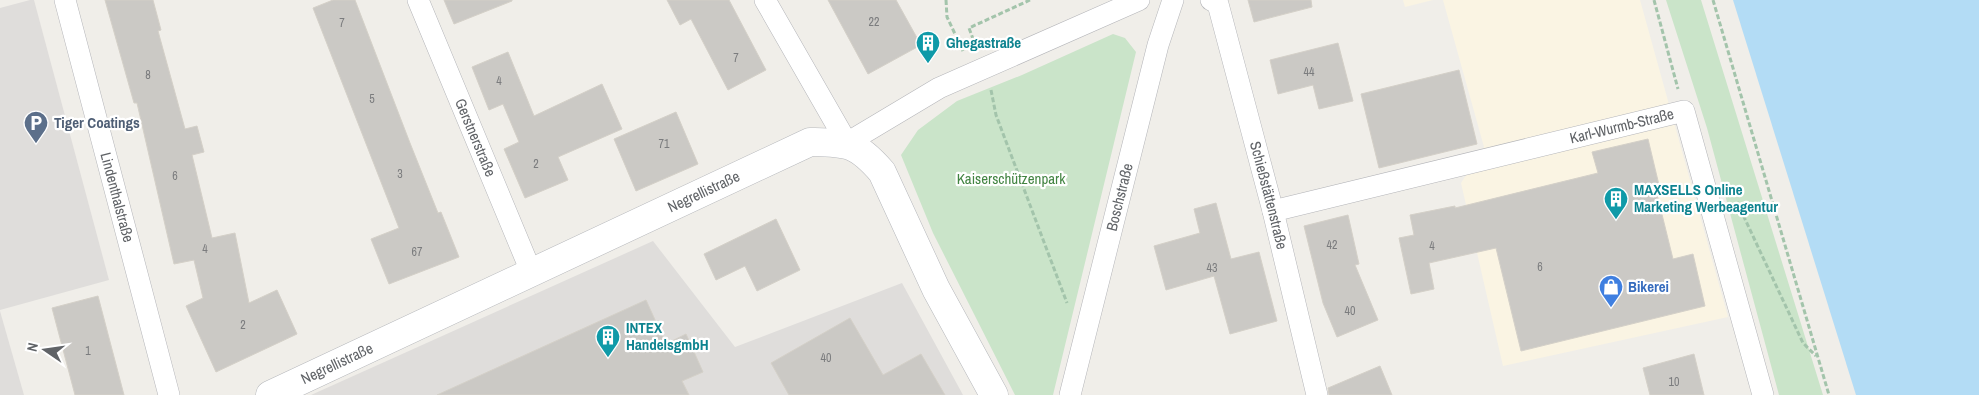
<svg xmlns="http://www.w3.org/2000/svg" width="1979" height="395" viewBox="0 0 1979 395" font-family="'Archivo Narrow',sans-serif">
  <style>
    .commercial { fill: #faf4e3 }
    .industrial { fill: #dfdddb }
    .green { fill: #cae4c9 }
    .water { fill: #b3dcf5 }
    .building { fill: #cbc9c5; stroke: #d4d0c8 }
    .lines { fill: none; stroke-linecap: round; stroke-linejoin: round }
    .minor-casing { stroke: #b4b5b9; stroke-width: 22 }
    .secondary-casing { stroke: #b5b7bb; stroke-width: 29 }
    .path { stroke: #a3c4ab; stroke-width: 3; stroke-dasharray: 5 2.5; stroke-linecap: butt }
    .minor { stroke: #fff; stroke-width: 21 }
    .secondary { stroke: #fff; stroke-width: 28 }
    .labels { text-anchor: middle; stroke-width: 4.5; stroke-linejoin: round; paint-order: stroke }
    .number-label { font-size: 12px; fill: #7b7c7e }
    .culture-label { font-size: 15px; font-weight: bold; fill: #0d838f; stroke: #fff; text-anchor: start }
    .service-label { font-size: 15px; font-weight: bold; fill: #4e5e75; stroke: #fff; text-anchor: start }
    .street-label { font-size: 15px; fill: #606367; stroke: #fff }
    .park-label { font-size: 15px; fill: #428442; stroke: #fff }
    .shop-label { font-size: 15px; font-weight: bold; fill: #366cbe; stroke: #fff; text-anchor: start }
  </style>
  <rect width="100%" height="100%" fill="#f0eee9"/>
  <g class="commercial">
    <polygon points="1403,0 1433,0 1405,7"/>
    <polygon points="1443,0 1640,0 1728,317 1503,366 1461,183 1484,147"/>
  </g>
  <g class="industrial">
    <polygon points="30,0 34,0 109,280 0,310 0,8"/>
    <polygon points="653,241 735,347 902,283 963,395 311,395"/>
    <polygon points="0,311 24,395 0,395"/>
  </g>
  <g class="green">
    <polygon points="1666,0 1701,0 1823,395 1779,395 1707,128"/>
    <polygon points="1113,34 1125,38 1136,52 1053,395 1015,395 933,233 901,155 918,130 957,101 1022,75"/>
  </g>
  <polygon class="water" points="1733,0 1979,0 1979,395 1856,395"/>
  <g class="building">
    <polygon points="105,0 153,0 161,30 158,31 185,129 197,126 204,152 192,155 212,238 235,233 249,303 277,290 297,334 216,372 186,306 203,298 194,260 174,264 137,103 134,103"/>
    <polygon points="333,0 355,0 410,143 438,213 441,212 459,257 389,284 371,239 399,228 313,8"/>
    <polygon points="444,0 512,0 512,1 454,24"/>
    <polygon points="667,0 729,0 766,70 728,90 691,19 680,25"/>
    <polygon points="828,0 896,0 921,45 868,74"/>
    <polygon points="1248,0 1311,0 1312,7 1254,22"/>
    <polygon points="1338,43 1353,101 1319,109 1313,85 1278,94 1270,60"/>
    <polygon points="508,52 534,116 602,84 622,129 558,157 568,180 525,198 504,149 519,142 503,104 489,110 472,67"/>
    <polygon points="1459,70 1477,144 1379,168 1361,94"/>
    <polygon points="676,112 698,164 636,191 614,139"/>
    <polygon points="1648,139 1659,185 1655,186 1673,259 1693,254 1705,306 1521,351 1496,248 1429,263 1434,289 1411,294 1399,238 1414,235 1410,215 1455,206 1455,208 1598,173 1592,152"/>
    <polygon points="1216,203 1231,259 1259,252 1277,321 1230,334 1214,276 1166,290 1154,246 1200,233 1194,209"/>
    <polygon points="1348,215 1359,264 1355,265 1378,320 1337,337 1323,303 1304,226"/>
    <polygon points="776,219 800,270 757,291 745,266 716,280 704,254"/>
    <polygon points="98,296 124,395 75,395 52,308"/>
    <polygon points="646,300 666,344 686,334 703,372 682,381 689,395 437,395"/>
    <polygon points="850,318 883,375 921,354 945,395 789,395 771,363"/>
    <polygon points="1694,354 1704,395 1650,395 1643,368"/>
    <polygon points="1380,366 1392,395 1329,395 1328,388"/>
  </g>
  <g class="lines">
    <defs>
      <g id="minor">
        <path id="s1" d="M65,0l104,395"/>
        <path id="s2" d="M418,0l114,274"/>
        <polyline points="765,0 847,143 939,88 1139,0"/>
        <path id="s3" d="M1211,0l7,4 55,207 44,184"/>
        <path id="s4" d="M1273,211l411,-100 79,284"/>
        <path id="s5" d="M1070,395l88,-350 15,-45"/>
      </g>
      <g id="secondary">
        <path id="s6" d="M270,395l540,-253c37,1 46,0 72,30l54,117 58,106"/>
      </g>
    </defs>
    <use href="#minor" class="minor-casing"/>
    <use href="#secondary" class="secondary-casing"/>
    <g class="path">
      <polyline points="946,0 947,17 963,51"/>
      <polyline points="1654,0 1678,89"/>
      <polyline points="1713,0 1829,395"/>
      <polyline points="976,47 969,28 1030,0"/>
      <polyline points="991,90 996,115 1067,303"/>
      <polyline points="1737,202 1803,343 1816,356"/>
    </g>
    <use href="#minor" class="minor"/>
    <use href="#secondary" class="secondary"/>
  </g>
  <defs>
    <symbol id="building-pin" viewBox="-11 -11 22 30"><path d="M0 17L-7.5 6A9.5 9.5 0 1 1 7.5 6Z" fill="#0f9aa8" stroke="#fff"/><path d="M-4-6H4V6H1V3H-1V6H-4ZM-2.5-4.3h1.7v1.8h-1.7ZM.8-4.3h1.7v1.8H.8ZM-2.5-1h1.7V.8h-1.7ZM.8-1h1.7V.8H.8Z" fill="#fff"/></symbol>
    <symbol id="parking-pin" viewBox="-11 -11 22 30"><path d="M0 17L-7.5 6A9.5 9.5 0 1 1 7.5 6Z" fill="#5c6f8a" stroke="#fff"/><path d="M-3.5-5.5H1a3.5 3.5 0 0 1 0 7H-1V5.5H-3.5ZM-1-3.4V-.6H.8a1.4 1.4 0 0 0 0-2.8Z" fill="#fff"/></symbol>
    <symbol id="shop-pin" viewBox="-11 -11 22 30"><path d="M0 17L-7.5 6A9.5 9.5 0 1 1 7.5 6Z" fill="#3f7fe0" stroke="#fff"/><path d="M-5-2.5h2.3a2.7 3.5 0 0 1 5.4 0H5L5.5 6h-11ZM-1.5-2.5h3a1.5 2.3 0 0 0-3 0Z" fill="#fff"/></symbol>
  </defs>
  <g fill-rule="evenodd">
    <use href="#building-pin" x="914" y="29" width="28" height="38"/>
    <use href="#parking-pin" x="22" y="109" width="28" height="38"/>
    <use href="#building-pin" x="1602" y="185" width="28" height="38"/>
    <use href="#shop-pin" x="1597" y="273" width="28" height="38"/>
    <use href="#building-pin" x="594" y="323" width="28" height="38"/>
  </g>
  <g class="labels">
    <g class="number-label">
      <text x="874" y="26">22</text>
      <text x="342" y="27">7</text>
      <text x="736" y="62">7</text>
      <text x="1309" y="76">44</text>
      <text x="148" y="79">8</text>
      <text x="499" y="85">4</text>
      <text x="372" y="103">5</text>
      <text x="664" y="148">71</text>
      <text x="536" y="168">2</text>
      <text x="400" y="178">3</text>
      <text x="175" y="180">6</text>
      <text x="1332" y="249">42</text>
      <text x="1432" y="250">4</text>
      <text x="205" y="253">4</text>
      <text x="417" y="256">67</text>
      <text x="1540" y="271">6</text>
      <text x="1212" y="272">43</text>
      <text x="1350" y="315">40</text>
      <text x="243" y="329">2</text>
      <text x="88" y="355">1</text>
      <text x="826" y="362">40</text>
      <text x="1674" y="386">10</text>
    </g>
    <g class="culture-label">
      <text x="946" y="48">Ghegastraße</text>
      <text x="1634" y="195">MAXSELLS Online<tspan x="1634" dy="17">Marketing Werbeagentur</tspan></text>
      <text x="626" y="333">INTEX<tspan x="626" dy="17">HandelsgmbH</tspan></text>
    </g>
    <g class="service-label">
      <text x="54" y="128">Tiger Coatings</text>
    </g>
    <g class="street-label">
      <text dy="5" stroke="none"><textPath href="#s4" startOffset="359">Karl-Wurmb-Straße</textPath></text>
      <text dy="5" stroke="none"><textPath href="#s2" startOffset="149">Gerstnerstraße</textPath></text>
      <text dy="5" stroke="none"><textPath href="#s6" startOffset="479">Negrellistraße</textPath></text>
      <text dy="5" stroke="none"><textPath href="#s3" startOffset="206">Schießstättenstraße</textPath></text>
      <text dy="5" stroke="none"><textPath href="#s1" startOffset="204">Lindenthalstraße</textPath></text>
      <text dy="5" stroke="none"><textPath href="#s5" startOffset="204">Boschstraße</textPath></text>
      <text dy="5" stroke="none"><textPath href="#s6" startOffset="74">Negrellistraße</textPath></text>
    </g>
    <g class="park-label">
      <text x="1011" y="184">Kaiserschützenpark</text>
    </g>
    <g class="shop-label">
      <text x="1628" y="292">Bikerei</text>
    </g>
  </g>
  <g transform="translate(45 350) rotate(283)" stroke="#ffffff" stroke-width="4" paint-order="stroke">
  <path d="M0-4L9 19L0 12L-9 19Z" fill="#606367"/>
  <text y="-8" font-size="14" font-weight="bold" text-anchor="middle" fill="#606367">N</text>
  </g>
</svg>
